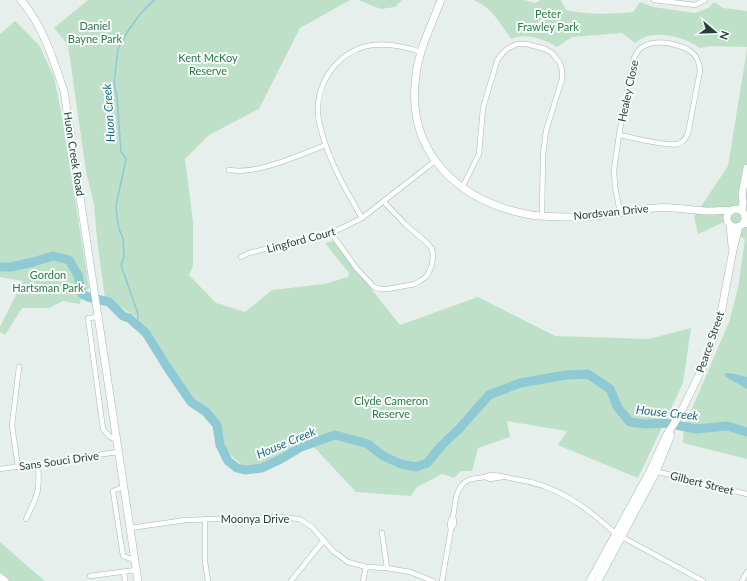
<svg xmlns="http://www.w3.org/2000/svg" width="747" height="581" viewBox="0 0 747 581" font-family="Lato,sans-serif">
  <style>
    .green { fill: #bfe0c8 }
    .water { fill: #8ec9d4 }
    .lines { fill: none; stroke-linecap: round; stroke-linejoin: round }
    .stream { stroke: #8ec9d4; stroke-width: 1.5 }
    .river { stroke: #8ec9d4; stroke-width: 9 }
    .street-casing { stroke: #a8b8b2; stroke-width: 5.5 }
    .secondary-casing { stroke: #a4bbb3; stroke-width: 8 }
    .street { stroke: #fff; stroke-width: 4.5 }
    .secondary { stroke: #fff; stroke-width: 7 }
    .labels { text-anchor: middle; stroke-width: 4; stroke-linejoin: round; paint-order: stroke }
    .park-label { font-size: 11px; fill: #2d7a4b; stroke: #f7fbf9 }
    .street-label { font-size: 11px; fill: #24423a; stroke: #f7fbf9 }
    .water-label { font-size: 12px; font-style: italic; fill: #1c6f80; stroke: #f7fbf9 }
  </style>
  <rect width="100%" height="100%" fill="#e6efeb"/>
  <g class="green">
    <polygon points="88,0 350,0 300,28 259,109 209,135 185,159 193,222 193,266 189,275 216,303 245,312 272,290 324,284 348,277 349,273 325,243 333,241 400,325 478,297 555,336 649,339 691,328 683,383 638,478 558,445 567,431 507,421 510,437 478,448 472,471 461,471 454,478 442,474 417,487 411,496 356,492 312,445 288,452 271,461 251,468 244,467 224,449 214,425 175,376 164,355 136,317 112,301 105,299 97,239 94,205 86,171 68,45 54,28"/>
    <polygon points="358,0 402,0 395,7 381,9"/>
    <path d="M473,0h50l12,3 6,-3h20l5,10c22,5 45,4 67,2l7,-10 13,5 42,6 13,-5 6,-6 9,6 24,3v36l-37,-1 -10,2c-13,-10 -42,-18 -57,-10 -3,1 -5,3 -8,5l-13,-10 -50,4 -15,10c-12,-8 -32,-15 -46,-8 -11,-16 -20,-33 -38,-39z"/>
    <polygon points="15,21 39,45 54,77 62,116 89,288 82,294 80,304 63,301 49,308 22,308 5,335 0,332 0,327 23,281 0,277 0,34"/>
    <polygon points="747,49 747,459 683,443 684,427 729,322 738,288 745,239 727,229 724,222 698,234 694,217 728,166"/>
    <polygon points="0,542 39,576 45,581 0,581"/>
  </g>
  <polygon class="water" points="726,373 735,374 747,377 747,389 726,377 724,374"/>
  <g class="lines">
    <polyline class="stream" points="137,325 138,314 121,265 124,257 123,238 119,229 117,216 116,205 126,160 125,157 121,152 117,97 114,83 118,49 128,31 140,14 154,0"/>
    <polyline class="river" points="0,267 11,267 33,262 53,256 69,260 78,275 82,294 88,297 109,302 123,316 129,318 146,333 167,367 191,402 206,412 217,425 220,445 228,461 237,468 245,470 262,468 281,459 301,447 335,435 368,444 383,456 401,464 416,467 427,463 442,445 458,430 489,395 520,383 566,375 588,374 610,389 618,408 630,422 645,424 666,423 696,429 727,426 747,432"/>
    <defs>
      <g id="street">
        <polyline points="654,0 695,5 705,0"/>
        <path d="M619,135c12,2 49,12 59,9 6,-2 8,-6 10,-11l12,-62c-1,-20 -14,-24 -32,-28 -9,-1 -19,-1 -27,5 -3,2 -5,6 -7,10l-15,77 -5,35 1,17 5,25"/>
        <path d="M229,170c28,5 70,-15 97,-25"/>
        <polyline points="462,188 479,154 483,108 497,61 501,55 507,49 517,44 527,44 545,49 552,53 560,63 562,70 562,79 546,131 543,154 542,215"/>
        <polyline points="745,215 747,216"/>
        <path d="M362,218c-18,-31 -36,-62 -43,-97 -7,-35 19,-72 54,-76 17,-2 33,2 48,7"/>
        <polyline points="742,225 747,225"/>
        <polyline points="331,233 357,269 374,287 380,289 388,289 415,284 420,281 427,276 432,265 433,255 432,249 427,243 405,224 384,202"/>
        <polyline points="241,257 249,253 331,233 346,226 362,218 435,161"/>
        <polyline points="98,317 88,318 103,429 109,436 116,440"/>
        <polyline points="18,467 12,425 19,367"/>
        <polyline points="0,469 118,452"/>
        <polyline points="656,472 663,473 747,494"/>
        <polyline points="485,477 490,479 503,477"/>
        <polyline points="123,487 113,491 123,556 134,560"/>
        <path d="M26,519c12,-24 14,-28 12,-55"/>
        <polyline points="205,519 205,562 208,581"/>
        <polyline points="130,528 186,520 280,517 299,519 312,527 333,551 348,562 366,567 387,568 410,572 433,581"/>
        <path d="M451,529c4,-4 4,-7 2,-12"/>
        <polyline points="382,533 387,568"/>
        <polyline points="622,537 703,581"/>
        <polyline points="124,572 125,581"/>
        <polyline points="90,576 136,570"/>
        <polyline points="291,581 324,540"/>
        <polyline points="363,581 366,567"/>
        <path d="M442,581l9,-52c-2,-4 -1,-9 2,-12 2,-11 2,-24 9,-32 6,-8 15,-6 23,-8 0,0 5,-2 5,-2 5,-1 19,3 25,4 42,6 70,27 101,55"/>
        <polyline points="742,581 747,572"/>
      </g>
      <g id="secondary">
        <path d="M21,0c22,26 32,59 43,91l74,490"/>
        <path d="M441,0c-9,24 -22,49 -25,75 -11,78 43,127 115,140 15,2 31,2 46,2 26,0 52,-7 78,-9 19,-2 36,3 55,3 7,0 13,-1 21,0"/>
        <circle cx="736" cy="218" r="9"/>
        <polyline points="742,211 743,202 742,194 747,168"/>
        <polyline points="730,225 732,246"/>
        <polyline points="0,577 5,581"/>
        <polyline points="590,581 650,471 666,436 679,416 703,367 715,334 722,308 733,250 739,226"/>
        <polyline points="598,581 656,472 671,435"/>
      </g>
    </defs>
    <use href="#street" class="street-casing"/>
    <use href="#secondary" class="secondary-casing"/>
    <use href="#street" class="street"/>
    <use href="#secondary" class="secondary"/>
  </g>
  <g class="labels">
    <g class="park-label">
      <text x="548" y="18">Peter<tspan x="548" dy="13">Frawley Park</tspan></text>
      <text x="95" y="30">Daniel<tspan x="95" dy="13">Bayne Park</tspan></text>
      <text x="208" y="62">Kent McKoy<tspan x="208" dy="13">Reserve</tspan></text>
      <text x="48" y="279">Gordon<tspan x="48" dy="13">Hartsman Park</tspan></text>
      <text x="391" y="405">Clyde Cameron<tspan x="391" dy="13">Reserve</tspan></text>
    </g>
    <g class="street-label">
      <text transform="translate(628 91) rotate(-78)" y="4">Healey Close</text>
      <text transform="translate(74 154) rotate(81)" y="4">Huon Creek Road</text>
      <text transform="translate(611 212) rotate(-6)" y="4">Nordsvan Drive</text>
      <text transform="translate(301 240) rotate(-15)" y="4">Lingford Court</text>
      <text transform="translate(710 342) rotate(-71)" y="4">Pearce Street</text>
      <text transform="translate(59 461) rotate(-8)" y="4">Sans Souci Drive</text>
      <text transform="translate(702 483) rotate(14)" y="4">Gilbert Street</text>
      <text x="255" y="523">Moonya Drive</text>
    </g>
    <g class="water-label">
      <text transform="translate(109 113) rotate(-94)" y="4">Huon Creek</text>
      <text transform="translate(667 413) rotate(6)" y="4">House Creek</text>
      <text transform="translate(286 443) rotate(-23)" y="4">House Creek</text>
    </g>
  </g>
  <g transform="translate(715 32) rotate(109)" stroke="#f7fbf9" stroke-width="3" paint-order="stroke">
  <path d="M0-3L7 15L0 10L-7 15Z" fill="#24423a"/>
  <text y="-6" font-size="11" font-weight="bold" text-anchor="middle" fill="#24423a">N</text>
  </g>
</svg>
